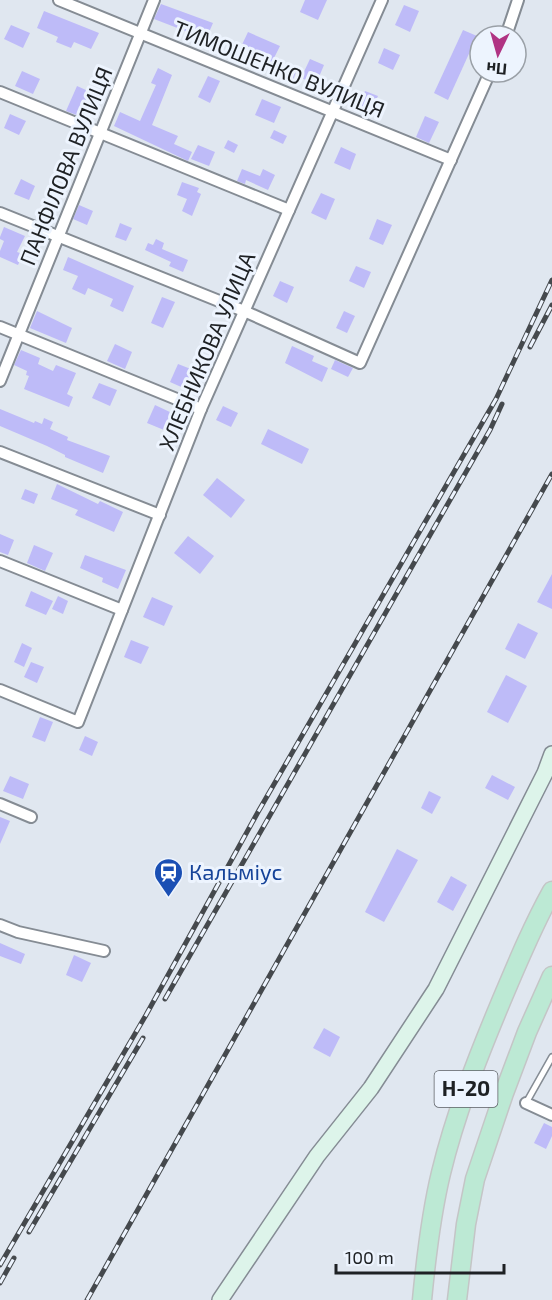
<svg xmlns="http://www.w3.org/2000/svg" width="552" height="1300" viewBox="0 0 552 1300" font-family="'Exo 2',sans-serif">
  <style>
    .building { fill: #bebbf8 }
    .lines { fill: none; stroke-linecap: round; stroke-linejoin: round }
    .lane-casing { stroke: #858c94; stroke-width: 8 }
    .street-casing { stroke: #858c94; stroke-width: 14 }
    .secondary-casing { stroke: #858c94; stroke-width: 18 }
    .primary-casing { stroke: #c4c5c6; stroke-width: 21 }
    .lane { stroke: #fff; stroke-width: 5 }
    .street { stroke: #fff; stroke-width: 10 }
    .secondary { stroke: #ddf4ea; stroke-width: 15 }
    .primary { stroke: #bce9d4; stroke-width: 18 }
    .rail-casing { stroke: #45494d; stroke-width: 5 }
    .rail { stroke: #edf4fe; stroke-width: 3; stroke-dasharray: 9; stroke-linecap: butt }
    .labels { text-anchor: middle; stroke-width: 6; stroke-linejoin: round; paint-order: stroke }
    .shield { fill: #edf4fe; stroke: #5c6065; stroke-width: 1.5 }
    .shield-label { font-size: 21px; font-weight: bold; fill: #1e2124 }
    .street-label { font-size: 22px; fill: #1e2124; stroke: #edf4fe }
    .transit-label { font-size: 22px; fill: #164399; stroke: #edf4fe; text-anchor: start }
  </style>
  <rect width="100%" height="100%" fill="#e0e7f0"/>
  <g class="building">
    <polygon points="305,0 327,0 318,20 300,12"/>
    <polygon points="161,4 213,23 206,39 154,19"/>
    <polygon points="404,5 419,11 410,32 395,25"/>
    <polygon points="44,11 99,33 91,49 74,42 71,48 56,42 58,37 37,28"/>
    <polygon points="11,25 30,33 23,48 4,39"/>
    <polygon points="463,30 477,36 448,100 434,93"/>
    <polygon points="248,32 280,46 274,58 297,69 293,80 272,71 274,68 260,62 261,61 239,51"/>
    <polygon points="384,48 400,55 393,70 378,63"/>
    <polygon points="310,59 324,65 316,84 301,78"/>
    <polygon points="158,68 172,75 152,125 178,136 174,144 192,152 188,161 114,126 120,112 140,121 156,85 151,83"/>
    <polygon points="22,71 40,79 33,94 15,86"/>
    <polygon points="208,76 220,81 210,103 198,97"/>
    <polygon points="77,86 97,95 87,119 66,111"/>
    <polygon points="365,91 378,96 371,110 359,105"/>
    <polygon points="262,99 281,107 274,123 255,115"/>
    <polygon points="10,114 26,121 19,135 4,128"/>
    <polygon points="425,116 439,122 429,143 416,137"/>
    <polygon points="274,130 287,136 283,144 270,138"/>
    <polygon points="228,140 238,145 234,153 224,148"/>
    <polygon points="198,145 215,152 209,166 191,159"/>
    <polygon points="341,147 356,154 350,170 334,163"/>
    <polygon points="242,169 260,176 263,169 275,175 268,190 246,180 245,184 237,181"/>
    <polygon points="21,179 35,186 29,200 14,194"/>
    <polygon points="182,182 199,188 197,192 201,194 192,216 182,211 187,199 177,195"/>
    <polygon points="321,193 335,199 326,220 311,213"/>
    <polygon points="79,205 93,211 87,225 73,219"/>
    <polygon points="377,219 392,225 383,245 369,239"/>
    <polygon points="120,223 132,228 126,241 115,237"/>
    <polygon points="4,227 25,236 17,252 23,254 18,265 0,257 0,251 4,241 0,239 0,237"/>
    <polygon points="156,239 164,243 162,249 188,260 183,272 169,266 171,262 145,250 148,243 153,245"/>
    <polygon points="68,257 134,286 123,312 110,306 113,299 88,288 85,295 72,289 78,276 63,270"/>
    <polygon points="356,266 371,272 364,288 349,281"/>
    <polygon points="280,281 294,287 287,303 273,296"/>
    <polygon points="162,297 175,302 163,328 151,323"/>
    <polygon points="37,311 72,328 66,343 30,328"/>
    <polygon points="344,311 355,316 347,333 336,328"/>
    <polygon points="115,344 132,352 125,369 107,361"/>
    <polygon points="292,346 314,356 312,361 328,368 322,382 285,363"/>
    <polygon points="21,350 40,358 38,364 53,371 56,365 76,373 67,394 73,397 69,407 24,389 29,376 26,375 27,371 14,365"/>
    <polygon points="335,360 353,368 348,377 331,369"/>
    <polygon points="178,364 196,371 188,390 170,382"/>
    <polygon points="99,383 117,390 110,406 92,398"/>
    <polygon points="155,405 172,413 164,430 147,423"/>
    <polygon points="223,406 238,413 231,427 216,420"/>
    <polygon points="0,409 34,423 35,421 42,424 44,418 53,422 50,429 68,437 67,440 110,456 103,473 65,457 65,455 47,446 0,426"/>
    <polygon points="268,429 309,449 302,464 261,444"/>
    <polygon points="217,478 245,500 231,518 203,495"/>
    <polygon points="57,484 98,504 100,501 123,512 114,532 75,515 78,510 51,499"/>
    <polygon points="25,489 38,494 34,504 21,499"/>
    <polygon points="0,534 14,540 8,555 0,552"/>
    <polygon points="188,536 214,556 200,574 174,553"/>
    <polygon points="34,545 53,553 45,571 27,563"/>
    <polygon points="85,555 126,570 118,589 102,582 103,578 80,568"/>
    <polygon points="552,574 552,609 537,602"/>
    <polygon points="31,591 53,601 46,615 25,606"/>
    <polygon points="58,596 68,601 63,614 52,609"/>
    <polygon points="152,597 173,606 164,626 143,617"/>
    <polygon points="518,623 538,633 525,659 505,649"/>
    <polygon points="131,640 149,647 141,664 124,657"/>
    <polygon points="22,643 32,648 24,667 14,662"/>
    <polygon points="31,662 44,667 37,683 24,677"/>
    <polygon points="506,675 527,686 508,723 487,712"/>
    <polygon points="40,717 53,722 45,742 32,737"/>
    <polygon points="85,736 98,742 92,756 79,750"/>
    <polygon points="492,775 515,787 508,800 485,788"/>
    <polygon points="10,776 29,784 23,799 3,791"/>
    <polygon points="429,791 441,797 432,814 421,808"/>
    <polygon points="0,817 10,821 0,844"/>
    <polygon points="397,849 418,860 384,922 365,912"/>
    <polygon points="451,876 467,885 453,911 437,902"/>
    <polygon points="0,943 25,954 21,964 0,956"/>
    <polygon points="74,955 91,963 82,982 66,975"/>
    <polygon points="324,1028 340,1037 330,1057 313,1048"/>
    <polygon points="544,1123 552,1127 552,1136 546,1149 534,1143"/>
  </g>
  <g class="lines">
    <defs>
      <polyline id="lane" points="526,1103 552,1057"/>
      <g id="street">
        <polyline points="59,0 451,160"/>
        <polyline points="506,36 518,0"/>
        <polyline points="0,92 289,210"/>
        <polyline points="0,213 244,311 360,363 490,72"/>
        <polyline points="0,327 201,409"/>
        <polyline points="0,381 154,0"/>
        <polyline points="0,452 160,515"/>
        <polyline points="0,561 122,610"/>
        <polyline points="0,690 78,722 201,409 382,0"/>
        <polyline points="0,804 31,817"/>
        <polyline points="0,925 18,932 104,951"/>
        <polyline points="526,1103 552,1115"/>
      </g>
      <polyline id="secondary" points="220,1300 317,1156 371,1088 436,989 545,773 552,754"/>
      <g id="primary">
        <path d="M422,1300c4,-42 9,-86 19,-127 14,-58 36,-114 59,-169 16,-38 32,-77 52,-113"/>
        <polyline points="457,1300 466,1224 475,1179 504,1093 527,1032 552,976"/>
      </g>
    </defs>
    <use href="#lane" class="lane-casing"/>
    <use href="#street" class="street-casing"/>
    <use href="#secondary" class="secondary-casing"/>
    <use href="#primary" class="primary-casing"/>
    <use href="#lane" class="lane"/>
    <use href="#street" class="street"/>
    <use href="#secondary" class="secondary"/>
    <use href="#primary" class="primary"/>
    <defs>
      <g id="rail">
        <polyline points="530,347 552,305"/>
        <polyline points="165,999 490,430 502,404"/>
        <polyline points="29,1232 143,1038"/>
        <polyline points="0,1265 146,1015 258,812 496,399 552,280"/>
        <polyline points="0,1283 14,1258"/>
        <polyline points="87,1300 552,474"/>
      </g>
    </defs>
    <use href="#rail" class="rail-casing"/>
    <use href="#rail" class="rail"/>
  </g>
  <defs>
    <symbol id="station-pin" viewBox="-11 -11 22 30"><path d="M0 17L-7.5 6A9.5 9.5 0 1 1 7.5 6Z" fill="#1a4fb4" stroke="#edf4fe"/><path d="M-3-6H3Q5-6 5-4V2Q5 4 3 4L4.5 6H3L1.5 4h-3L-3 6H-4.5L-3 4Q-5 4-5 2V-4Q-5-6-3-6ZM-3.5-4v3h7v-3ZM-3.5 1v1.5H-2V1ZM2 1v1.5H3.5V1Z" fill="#fff"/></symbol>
  </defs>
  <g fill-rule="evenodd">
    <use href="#station-pin" x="152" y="856" width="33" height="45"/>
  </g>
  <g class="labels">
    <rect class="shield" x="434.5" y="1071" width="63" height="36" rx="4.5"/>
    <g class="shield-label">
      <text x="466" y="1096">Н-20</text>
    </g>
    <g class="street-label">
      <text transform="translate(279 69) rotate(22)" y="8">ТИМОШЕНКО ВУЛИЦЯ</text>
      <text transform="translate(66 166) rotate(-68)" y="8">ПАНФІЛОВА ВУЛИЦЯ</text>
      <text transform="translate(207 351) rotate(-67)" y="8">ХЛЕБНИКОВА УЛИЦА</text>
    </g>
    <g class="transit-label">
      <text x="189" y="880">Кальміус</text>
    </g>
  </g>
  <g transform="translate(498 54) rotate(185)"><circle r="28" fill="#edf4fe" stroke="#9aa0a7" stroke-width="1.5"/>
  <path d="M0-4.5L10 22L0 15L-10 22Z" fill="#b03383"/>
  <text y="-9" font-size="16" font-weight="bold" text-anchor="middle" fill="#1e2124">Пн</text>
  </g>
  <path d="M336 1264v9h168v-9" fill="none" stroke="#1e2124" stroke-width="3"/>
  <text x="345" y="1264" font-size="18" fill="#1e2124" stroke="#edf4fe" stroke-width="4.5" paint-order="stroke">100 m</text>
</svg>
